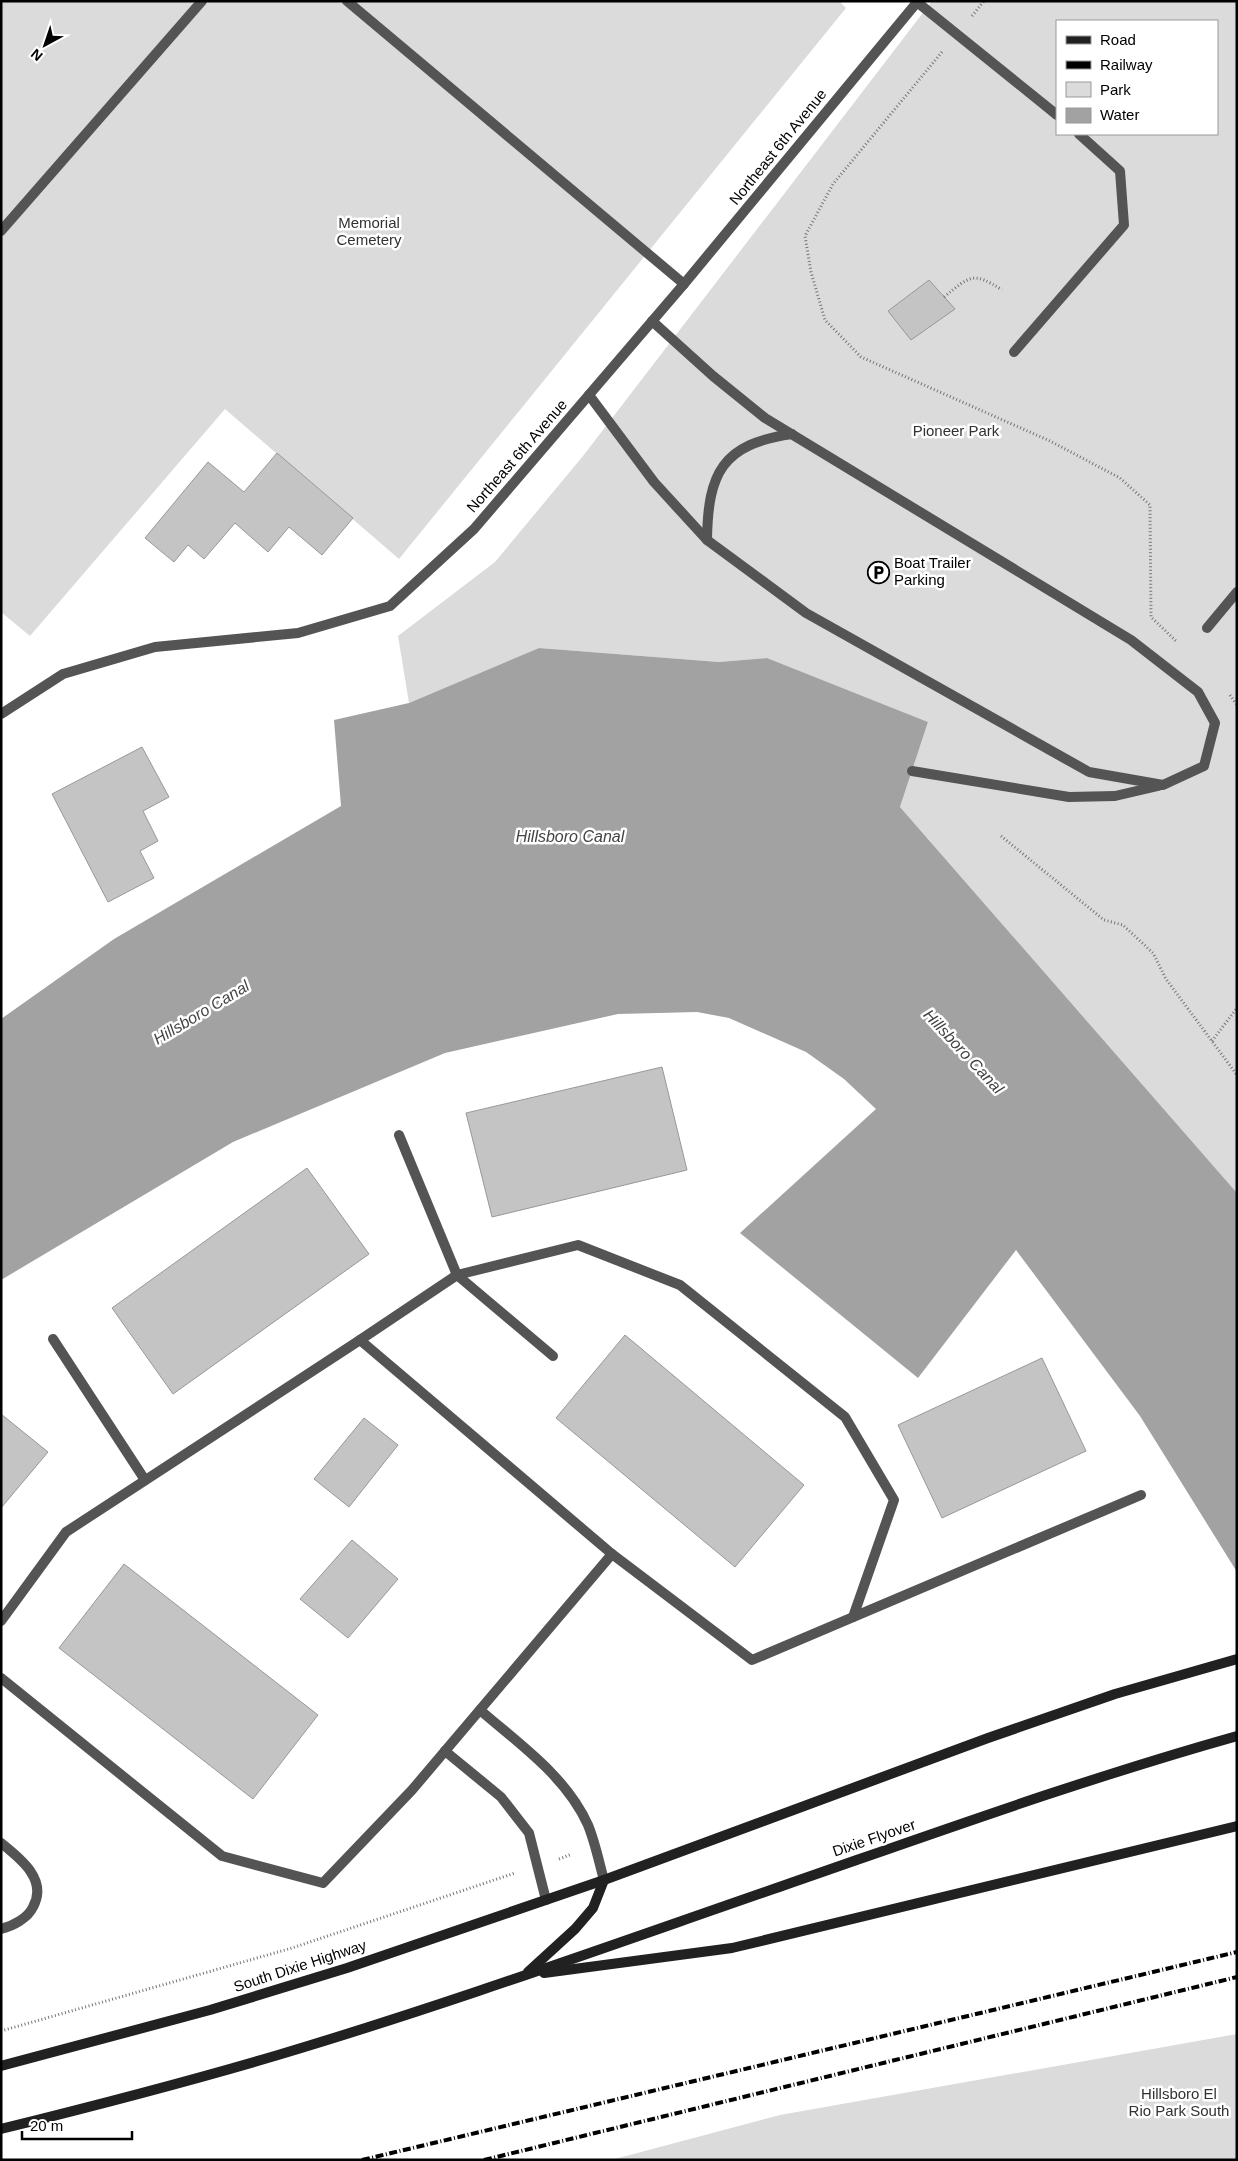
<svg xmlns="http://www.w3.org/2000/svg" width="1238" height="2161" viewBox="0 0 1238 2161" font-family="Arial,sans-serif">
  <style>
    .green { fill: #dbdbdb; fill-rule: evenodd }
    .water { fill: #a2a2a2 }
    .building { fill: #c4c4c4; stroke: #989898 }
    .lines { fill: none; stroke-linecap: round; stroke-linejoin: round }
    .path { stroke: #767676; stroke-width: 3; stroke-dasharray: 1 2.5; stroke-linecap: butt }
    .lane { stroke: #545454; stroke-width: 10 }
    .street { stroke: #545454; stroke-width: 10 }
    .secondary { stroke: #212121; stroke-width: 10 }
    .rail { stroke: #000; stroke-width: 4; stroke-dasharray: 8 2.5 1 2.5; stroke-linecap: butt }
    .labels { text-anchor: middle; stroke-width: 5; stroke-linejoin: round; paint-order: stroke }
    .street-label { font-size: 15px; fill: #000; stroke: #fff }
    .park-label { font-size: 15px; fill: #323232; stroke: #fff }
    .poi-label { font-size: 15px; fill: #000; stroke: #fff; text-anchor: start }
    .water-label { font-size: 16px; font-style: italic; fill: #434343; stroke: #fff }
  </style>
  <rect width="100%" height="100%" fill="#fff"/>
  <g class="green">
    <polygon points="1,1 839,1 846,8 399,559 225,409 30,636 1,612"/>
    <path d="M932,1h305v1192l-337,-386 28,-85 -161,-64 -48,4 -180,-14 -130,55 -11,-67 97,-74 88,-106zM1057,21h160v113h-160z"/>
    <polygon points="1237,2034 1237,2160 611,2160 780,2115"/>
  </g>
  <polygon class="water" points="539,648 719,662 767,658 928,722 900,807 1237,1193 1237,1572 1140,1416 1016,1250 918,1378 740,1233 876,1109 844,1079 806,1052 729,1018 697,1012 618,1014 445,1053 233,1142 1,1280 1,1019 114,939 341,806 334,720 409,703"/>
  <g class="building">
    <polygon points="929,280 955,309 911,340 888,311"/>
    <polygon points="277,453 353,518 322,555 289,527 268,552 235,523 204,559 188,545 174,562 145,538 208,462 244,492"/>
    <polygon points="142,747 169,797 143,811 158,841 140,851 154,878 108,902 52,794"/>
    <polygon points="662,1067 687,1170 492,1217 466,1113"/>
    <polygon points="307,1168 369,1254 173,1394 112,1308"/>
    <polygon points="625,1335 804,1485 735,1567 556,1418"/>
    <polygon points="1042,1358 1086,1451 942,1518 898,1425"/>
    <polygon points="1,1414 48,1452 1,1508"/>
    <polygon points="364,1418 398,1445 349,1507 314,1479"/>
    <polygon points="352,1540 398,1579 348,1638 300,1599"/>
    <polygon points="124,1564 318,1715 253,1799 59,1648"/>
  </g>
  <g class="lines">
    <g class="path">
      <polyline points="972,16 984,1"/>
      <polyline points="942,52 833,184 805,236 811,272 825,320 861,357 1050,441 1120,478 1150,505 1151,617 1176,641"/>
      <path d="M944,297c26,-21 29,-26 58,-7"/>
      <polyline points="1230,695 1237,705"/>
      <polyline points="1001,836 1104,920 1123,925 1153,953 1166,979 1237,1075"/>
      <polyline points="1212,1041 1237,1008"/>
      <polyline points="559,1859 572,1854"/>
      <polyline points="1,2031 292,1948 515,1873"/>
    </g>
    <g class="lane">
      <polyline points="347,1 684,284"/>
      <polyline points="917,2 1057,115"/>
      <polyline points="1,231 202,1"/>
      <polyline points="1014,352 1124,225 1120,171 1079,134"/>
      <polyline points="589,395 654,482 707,540 806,613 1089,772 1163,785 1204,766 1215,723 1198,692 1131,640 765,418 713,376 652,321"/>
      <path d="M707,540c1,-67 15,-96 85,-106"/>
      <polyline points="1207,628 1237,592"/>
      <polyline points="912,771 1069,797 1115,796 1158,786"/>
      <polyline points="399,1135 457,1275 578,1245 680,1285 845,1417 894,1500 853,1617"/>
      <polyline points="53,1339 145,1480"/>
      <polyline points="553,1356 457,1275 360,1340 612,1554"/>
      <polyline points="1,1621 66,1532 360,1340"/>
      <polyline points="1,1678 222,1856 323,1883 412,1790 612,1554 752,1660 1141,1495"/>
      <path d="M480,1710c39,34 86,66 108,115 7,17 11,37 16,55"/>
      <polyline points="445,1751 501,1797 529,1833 546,1900"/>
      <path d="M1,1843c20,16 47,37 32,64 -5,11 -20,19 -32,22"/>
    </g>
    <polyline class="street" points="1,714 63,674 155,647 298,633 390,606 474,529 684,284 918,1"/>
    <g class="secondary">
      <polyline points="528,1972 575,1929 593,1908 604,1880"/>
      <polyline points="544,1973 732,1948 1237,1826"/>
      <polyline points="1,2066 210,2010 347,1968 604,1880 988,1738 1115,1694 1237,1659"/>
      <path d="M1,2129c93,-23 186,-47 277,-74 171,-51 339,-112 507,-170 150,-52 299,-106 452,-149"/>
    </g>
    <g class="rail">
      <polyline points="362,2160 1237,1952"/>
      <polyline points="484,2160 1237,1977"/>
    </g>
  </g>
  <defs>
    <symbol id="parking-ring" viewBox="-11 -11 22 22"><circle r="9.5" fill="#fff" stroke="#000" stroke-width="1.5"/><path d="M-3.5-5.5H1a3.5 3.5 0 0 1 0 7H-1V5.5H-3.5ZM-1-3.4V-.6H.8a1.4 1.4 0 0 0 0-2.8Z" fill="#000"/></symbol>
  </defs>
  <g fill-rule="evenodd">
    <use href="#parking-ring" x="866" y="560" width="25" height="25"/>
  </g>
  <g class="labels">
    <g class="street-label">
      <text transform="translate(778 147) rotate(-51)" y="5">Northeast 6th Avenue</text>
      <text transform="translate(517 456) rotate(-49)" y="5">Northeast 6th Avenue</text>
      <text transform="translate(874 1838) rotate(-19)" y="5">Dixie Flyover</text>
      <text transform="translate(300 1966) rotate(-18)" y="5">South Dixie Highway</text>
    </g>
    <g class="park-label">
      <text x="369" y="228">Memorial<tspan x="369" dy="17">Cemetery</tspan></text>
      <text x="956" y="436">Pioneer Park</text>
      <text x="1179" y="2099">Hillsboro El<tspan x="1179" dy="17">Rio Park South</tspan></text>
    </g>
    <g class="poi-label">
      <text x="894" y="568">Boat Trailer<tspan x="894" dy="17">Parking</tspan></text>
    </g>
    <g class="water-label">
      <text x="570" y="842">Hillsboro Canal</text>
      <text transform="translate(201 1012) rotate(-31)" y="6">Hillsboro Canal</text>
      <text transform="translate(964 1051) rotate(47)" y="6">Hillsboro Canal</text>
    </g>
  </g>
  <rect width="1238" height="2161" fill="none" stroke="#000000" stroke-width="5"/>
  <rect x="1056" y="20" width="162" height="115" fill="#ffffff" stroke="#999999"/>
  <rect x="1066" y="36" width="25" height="8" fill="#212121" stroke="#999999"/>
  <text x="1100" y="45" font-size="15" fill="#000000">Road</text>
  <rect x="1066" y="61" width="25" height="8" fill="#000000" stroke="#999999"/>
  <text x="1100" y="70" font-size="15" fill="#000000">Railway</text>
  <rect x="1066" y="82" width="25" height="15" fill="#dbdbdb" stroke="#999999"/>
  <text x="1100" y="95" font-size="15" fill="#000000">Park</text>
  <rect x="1066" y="108" width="25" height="15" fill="#a2a2a2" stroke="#999999"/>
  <text x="1100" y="120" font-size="15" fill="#000000">Water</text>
  <g transform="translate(45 45) rotate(220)" stroke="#ffffff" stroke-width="4" paint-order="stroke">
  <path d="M0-4L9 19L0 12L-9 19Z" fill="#000000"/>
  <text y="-8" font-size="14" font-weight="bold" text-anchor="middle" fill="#000000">N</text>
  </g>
  <path d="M22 2131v8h110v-8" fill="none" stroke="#000000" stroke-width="2.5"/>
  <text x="30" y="2131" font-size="15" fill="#000000" stroke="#ffffff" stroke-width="4" paint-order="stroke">20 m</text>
</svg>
